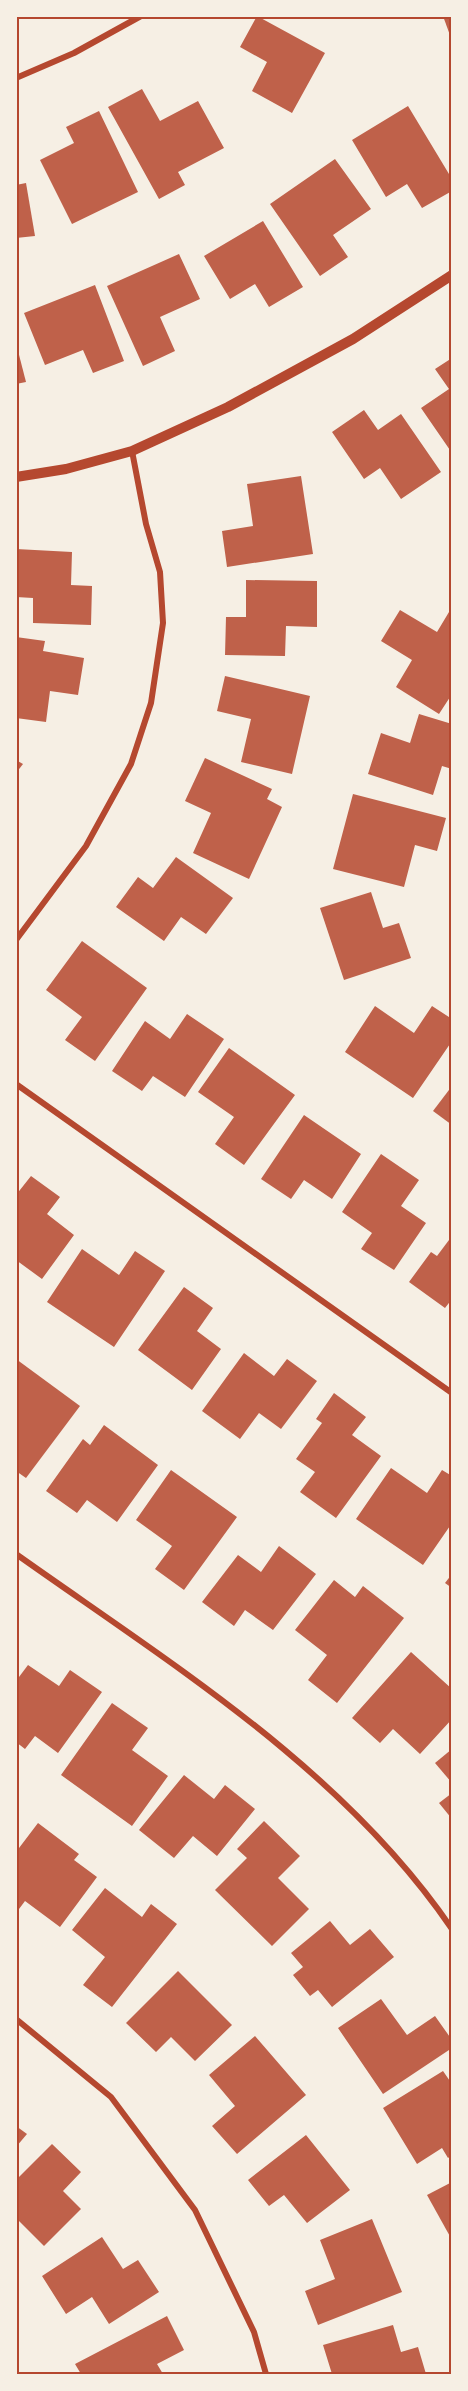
<svg xmlns="http://www.w3.org/2000/svg" width="468" height="2391" viewBox="0 0 468 2391" font-family="Literata,serif">
  <style>
    .building { fill: #bf614a }
    .lines { fill: none; stroke-linecap: round; stroke-linejoin: round }
    .minor { stroke: #b5482f; stroke-width: 6 }
    .tertiary { stroke: #b5482f; stroke-width: 10 }
    .neatline { fill: none; stroke: #b5482f; stroke-width: 2 }
  </style>
  <rect width="100%" height="100%" fill="#f6efe4"/>
  <g class="building">
    <polygon points="257,16 325,53 292,113 252,91 267,62 240,47"/>
    <polygon points="443,16 452,16 452,37 451,38"/>
    <polygon points="142,89 160,121 198,101 224,148 178,172 185,185 159,199 108,107"/>
    <polygon points="408,106 452,179 452,191 422,208 407,184 386,197 352,140"/>
    <polygon points="99,111 138,192 72,224 40,160 74,143 66,127"/>
    <polygon points="335,159 371,209 333,235 348,257 320,276 270,204"/>
    <polygon points="26,183 35,236 16,238 16,185"/>
    <polygon points="263,221 303,287 269,307 255,284 230,299 204,256"/>
    <polygon points="179,254 200,299 160,317 175,351 143,366 107,286"/>
    <polygon points="95,285 124,361 93,373 83,350 45,365 24,313"/>
    <polygon points="17,347 26,382 16,384 16,348"/>
    <polygon points="452,358 452,453 421,408 449,389 435,369"/>
    <polygon points="364,410 378,430 401,414 441,472 401,499 380,468 364,479 332,432"/>
    <polygon points="301,476 313,554 227,567 222,531 253,526 247,484"/>
    <polygon points="16,549 72,552 71,585 92,586 91,625 33,623 33,598 16,597"/>
    <polygon points="246,580 317,581 317,627 286,626 285,656 225,655 226,617 246,617"/>
    <polygon points="400,610 437,632 449,612 452,614 452,694 439,714 396,687 412,660 381,641"/>
    <polygon points="16,637 45,641 43,651 84,658 78,695 50,691 46,722 16,718"/>
    <polygon points="225,676 310,696 292,774 241,762 251,719 217,711"/>
    <polygon points="419,714 452,724 452,769 442,766 433,795 368,774 381,733 410,743"/>
    <polygon points="205,758 272,789 267,799 282,807 249,879 193,853 211,813 185,801"/>
    <polygon points="16,760 23,764 16,773"/>
    <polygon points="353,794 446,818 437,851 415,845 404,887 333,869"/>
    <polygon points="176,857 233,898 206,934 181,917 164,941 116,907 138,877 153,888"/>
    <polygon points="371,892 383,928 399,923 411,958 344,980 320,908"/>
    <polygon points="82,941 147,988 95,1061 65,1040 82,1017 46,990"/>
    <polygon points="375,1006 414,1033 432,1006 452,1019 452,1041 413,1098 345,1052"/>
    <polygon points="187,1014 224,1039 185,1097 153,1076 142,1091 112,1071 145,1021 170,1039"/>
    <polygon points="229,1048 295,1095 244,1165 215,1144 234,1117 198,1092"/>
    <polygon points="452,1086 452,1125 433,1111"/>
    <polygon points="304,1115 361,1154 332,1199 304,1180 291,1199 261,1179"/>
    <polygon points="381,1154 419,1180 401,1206 426,1223 394,1270 361,1249 372,1233 342,1212"/>
    <polygon points="31,1176 60,1197 47,1214 74,1235 42,1279 16,1260 16,1195"/>
    <polygon points="452,1236 452,1299 445,1308 409,1282 431,1252 437,1256"/>
    <polygon points="82,1249 119,1275 135,1251 165,1271 114,1347 47,1302"/>
    <polygon points="184,1287 213,1308 197,1331 221,1349 192,1390 138,1350"/>
    <polygon points="244,1353 274,1376 287,1359 317,1381 281,1429 259,1413 240,1439 202,1411"/>
    <polygon points="16,1359 80,1406 26,1478 16,1471"/>
    <polygon points="334,1393 366,1417 352,1435 381,1456 336,1518 300,1492 315,1472 296,1459 322,1423 316,1419"/>
    <polygon points="104,1425 158,1465 117,1522 87,1500 77,1513 46,1491 83,1439 90,1445"/>
    <polygon points="391,1468 427,1493 442,1470 452,1476 452,1523 423,1565 356,1519"/>
    <polygon points="171,1470 237,1517 184,1590 155,1569 172,1546 136,1520"/>
    <polygon points="279,1546 316,1574 273,1630 245,1610 234,1626 202,1602 238,1555 261,1572"/>
    <polygon points="452,1574 452,1588 445,1583"/>
    <polygon points="334,1580 355,1597 363,1586 404,1618 337,1703 308,1680 327,1655 295,1630"/>
    <polygon points="411,1652 452,1689 452,1719 420,1754 393,1729 380,1743 352,1718"/>
    <polygon points="28,1665 59,1686 70,1670 102,1692 58,1753 35,1736 25,1749 16,1742 16,1681"/>
    <polygon points="112,1703 148,1728 132,1750 168,1776 132,1826 61,1775"/>
    <polygon points="452,1749 452,1783 435,1763"/>
    <polygon points="184,1775 214,1799 225,1785 255,1809 217,1856 193,1836 174,1858 139,1830"/>
    <polygon points="452,1793 452,1819 439,1803"/>
    <polygon points="264,1821 300,1856 278,1878 309,1909 272,1946 215,1890 247,1858 237,1849"/>
    <polygon points="38,1823 79,1854 74,1860 97,1877 60,1927 25,1901 16,1913 16,1852"/>
    <polygon points="105,1888 142,1917 151,1904 177,1924 112,2007 83,1985 105,1957 72,1930"/>
    <polygon points="330,1921 350,1945 370,1929 394,1957 332,2007 318,1990 310,1996 293,1975 303,1967 291,1953"/>
    <polygon points="178,1971 232,2025 195,2061 171,2037 156,2052 126,2023"/>
    <polygon points="381,1999 407,2035 435,2016 452,2040 452,2048 383,2094 338,2028"/>
    <polygon points="255,2036 306,2095 237,2154 212,2126 235,2106 209,2075"/>
    <polygon points="443,2071 452,2084 452,2155 448,2158 442,2148 417,2164 383,2108"/>
    <polygon points="16,2126 27,2134 16,2147"/>
    <polygon points="306,2135 350,2190 307,2223 284,2195 269,2206 248,2180"/>
    <polygon points="52,2144 81,2172 63,2191 81,2209 44,2246 16,2218 16,2180"/>
    <polygon points="452,2182 452,2240 427,2195"/>
    <polygon points="372,2219 402,2292 318,2325 305,2291 335,2279 320,2240"/>
    <polygon points="102,2237 123,2269 138,2260 159,2292 109,2324 92,2297 66,2314 42,2276"/>
    <polygon points="167,2316 184,2350 157,2364 163,2374 81,2374 75,2364"/>
    <polygon points="393,2325 401,2352 418,2347 426,2374 332,2374 323,2345"/>
  </g>
  <g class="lines">
    <g class="minor">
      <polyline points="16,78 74,53 141,16"/>
      <polyline points="16,940 86,846 131,764 151,703 163,623 160,572 146,524 132,451"/>
      <polyline points="16,1084 452,1393"/>
      <path d="M16,1554c155,110 327,215 436,375"/>
      <polyline points="16,2019 111,2097 195,2210 254,2332 266,2374"/>
    </g>
    <polyline class="tertiary" points="16,477 66,469 132,451 228,407 353,339 452,275"/>
  </g>
  <rect width="468" height="2391" fill="none" stroke="#f6efe4" stroke-width="36"/>
  <rect x="18" y="18" width="432" height="2355" class="neatline"/>
</svg>
